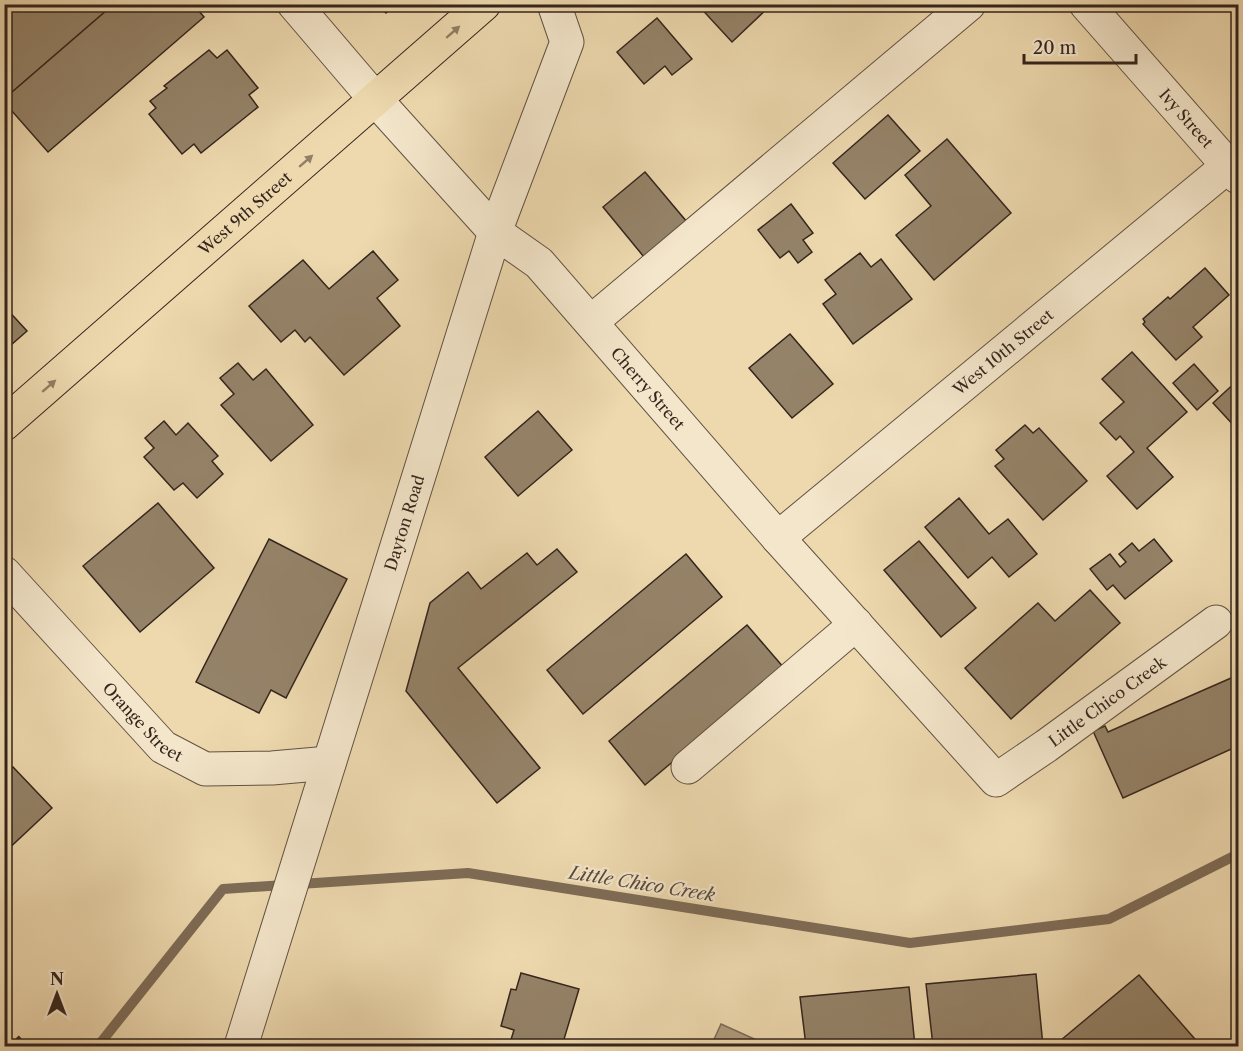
<svg xmlns="http://www.w3.org/2000/svg" width="1243" height="1051" viewBox="0 0 1243 1051" font-family="'Libre Caslon Text',serif">
  <style>
    .water { fill: #af9c7d; stroke: #7e6c57; stroke-width: 1.5 }
    .lines { fill: none; stroke-linecap: round; stroke-linejoin: round }
    .stream { stroke: #7e6c57; stroke-width: 10 }
    .building { fill: #958369; stroke: #34251d; stroke-width: 1.5 }
    .minor-casing { stroke: #625242; stroke-width: 35 }
    .major-casing { stroke: #34251d; stroke-width: 35 }
    .minor { stroke: #f4e6cb; stroke-width: 33 }
    .major { stroke: #eed9af; stroke-width: 33 }
    .rail { stroke: #34251d; stroke-width: 4.5; stroke-dasharray: 10 10; stroke-linecap: butt }
    .oneway { fill: #917f66 }
    .labels { text-anchor: middle; stroke-width: 4.5; stroke-linejoin: round; paint-order: stroke }
    .street-label { font-size: 16px; fill: #34251d; stroke: #f4e6cb }
    .water-label { font-size: 18px; font-style: italic; fill: #59493a; stroke: #f4e6cb }
  </style>
  <rect width="100%" height="100%" fill="#eed9af"/>
  <filter id="stains"><feTurbulence type="fractalNoise" baseFrequency=".00333" numOctaves="4"/><feColorMatrix values="0 0 0 0 .2 0 0 0 0 .09 0 0 0 0 .02 0 0 0 .5 -.17"/></filter>
  <radialGradient id="worn" r=".72"><stop offset=".6" stop-color="#630" stop-opacity="0"/><stop offset="1" stop-color="#630" stop-opacity=".3"/></radialGradient>
  <polygon class="water" points="721,1024 770,1046 711,1046"/>
  <g class="lines">
    <polyline class="stream" points="98,1046 223,889 468,873 910,943 1109,919 1238,854"/>
  </g>
  <g class="building">
    <polygon points="4,4 114,4 4,99"/>
    <polygon points="114,4 193,4 204,17 48,152 4,102 4,99"/>
    <polygon points="378,4 396,4 386,13"/>
    <polygon points="697,4 772,4 732,42"/>
    <polygon points="657,18 692,59 672,75 665,66 644,84 617,52"/>
    <polygon points="209,50 217,58 227,50 258,88 249,95 258,107 201,153 194,144 182,154 149,114 156,108 150,101 167,88 164,86"/>
    <polygon points="888,115 920,151 865,199 833,163"/>
    <polygon points="947,139 1011,213 934,280 896,235 931,206 905,175"/>
    <polygon points="645,172 687,222 644,257 603,207"/>
    <polygon points="791,204 813,233 803,240 812,252 798,263 789,251 780,258 758,230"/>
    <polygon points="373,251 398,280 377,298 400,326 344,375 310,337 305,342 295,330 281,342 249,306 303,260 329,289"/>
    <polygon points="860,253 871,267 881,259 912,299 853,344 823,304 836,294 825,280"/>
    <polygon points="1205,268 1229,295 1193,327 1202,337 1176,360 1143,324 1145,322 1143,319 1168,297 1170,299"/>
    <polygon points="4,306 27,331 4,351"/>
    <polygon points="790,334 833,384 792,418 749,368"/>
    <polygon points="1132,352 1187,412 1147,448 1173,477 1137,509 1107,476 1134,452 1120,436 1116,440 1100,423 1124,402 1102,379"/>
    <polygon points="238,363 253,380 266,369 313,425 271,461 221,405 234,394 220,378"/>
    <polygon points="1194,364 1218,391 1197,410 1173,383"/>
    <polygon points="1238,380 1238,430 1213,403"/>
    <polygon points="538,411 572,450 518,496 485,457"/>
    <polygon points="164,421 176,435 188,423 218,456 212,461 223,474 197,498 183,483 174,490 144,457 154,448 145,438"/>
    <polygon points="1025,425 1033,433 1039,428 1087,481 1043,520 995,466 1004,459 996,450"/>
    <polygon points="959,498 989,534 1008,519 1037,554 1009,577 992,557 968,578 925,527"/>
    <polygon points="158,503 214,568 140,632 83,566"/>
    <polygon points="269,539 347,579 286,698 271,690 259,713 196,682"/>
    <polygon points="1154,539 1172,561 1125,599 1113,585 1107,590 1090,569 1110,554 1120,567 1126,562 1119,554 1132,543 1139,551"/>
    <polygon points="919,541 976,608 941,637 884,570"/>
    <polygon points="557,549 577,572 458,668 540,768 497,803 406,691 430,603 468,572 481,589 527,553 537,565"/>
    <polygon points="686,554 722,597 583,714 547,670"/>
    <polygon points="1090,590 1120,623 1011,719 965,668 1038,603 1055,621"/>
    <polygon points="747,625 784,668 645,785 609,741"/>
    <polygon points="1238,675 1238,746 1123,798 1093,731 1105,726 1108,732"/>
    <polygon points="13,767 52,808 4,853 4,775"/>
    <polygon points="521,973 579,989 562,1046 549,1044 548,1046 509,1046 514,1030 501,1026 511,989 516,990"/>
    <polygon points="1036,974 1043,1046 933,1046 926,984"/>
    <polygon points="1139,975 1201,1046 1066,1046 1061,1040"/>
    <polygon points="909,987 915,1046 806,1046 800,997"/>
  </g>
  <g class="lines">
    <defs>
      <g id="minor">
        <path id="s1" d="M294,4l82,96 119,132 44,31 239,275 218,242 50,-34 170,-124"/>
        <path id="s2" d="M1086,4l152,173"/>
        <polyline points="591,322 969,4"/>
        <path id="s3" d="M778,538l450,-372"/>
        <path id="s4" d="M4,573l159,174 42,22 67,-1 57,-5"/>
        <polyline points="688,767 856,624"/>
        <path id="s5" d="M241,1046l254,-814 72,-190 -13,-38"/>
      </g>
      <g id="major">
        <path id="s6" d="M4,424l480,-420"/>
      </g>
    </defs>
    <use href="#minor" class="minor-casing"/>
    <use href="#major" class="major-casing"/>
    <use href="#minor" class="minor"/>
    <use href="#major" class="major"/>
    <polyline class="rail" points="4,1022 25,1046"/>
  </g>
  <defs><path id="oneway-solid" d="M-6-.8H1V-3.2L6.5 0L1 3.2V.8H-6Z" transform="scale(1.5)"/></defs>
  <g class="oneway">
    <use href="#oneway-solid" transform="translate(453 32) rotate(-41)"/>
    <use href="#oneway-solid" transform="translate(306 161) rotate(-41)"/>
    <use href="#oneway-solid" transform="translate(49 386) rotate(-41)"/>
  </g>
  <g class="labels">
    <g class="street-label">
      <text dy="6" stroke="none"><textPath href="#s2" startOffset="152">Ivy Street</textPath></text>
      <text dy="6" stroke="none"><textPath href="#s6" startOffset="320">West 9th Street</textPath></text>
      <text dy="6" stroke="none"><textPath href="#s3" startOffset="292">West 10th Street</textPath></text>
      <text dy="6" stroke="none"><textPath href="#s1" startOffset="524">Cherry Street</textPath></text>
      <text dy="6" stroke="none"><textPath href="#s5" startOffset="548">Dayton Road</textPath></text>
      <text dy="6" stroke="none"><textPath href="#s1" startOffset="1184">Little Chico Creek</textPath></text>
      <text dy="6" stroke="none"><textPath href="#s4" startOffset="204">Orange Street</textPath></text>
    </g>
    <g class="water-label">
      <text transform="translate(642 884) rotate(9)" y="6">Little Chico Creek</text>
    </g>
  </g>
  <rect width="1243" height="1051" fill="none" stroke="#eed9af" stroke-width="24"/>
  <rect x="6" y="6" width="1231" height="1039" fill="none" stroke="#34251d" stroke-width="3"/>
  <rect x="12" y="12" width="1219" height="1027" fill="none" stroke="#34251d" stroke-width="1.5"/>
  <g transform="translate(57 994)" stroke="#f4e6cb" stroke-width="4.5" paint-order="stroke">
  <path d="M0-4.5L10 22L0 15L-10 22Z" fill="#34251d"/>
  <text y="-9" font-size="16" font-weight="bold" text-anchor="middle" fill="#34251d">N</text>
  </g>
  <path d="M1024 54v9h112v-9" fill="none" stroke="#34251d" stroke-width="3"/>
  <text x="1033" y="54" font-size="18" fill="#34251d" stroke="#f4e6cb" stroke-width="4.5" paint-order="stroke">20 m</text>
  <rect width="100%" height="100%" filter="url(#stains)"/>
  <rect width="100%" height="100%" fill="url(#worn)"/>
</svg>
